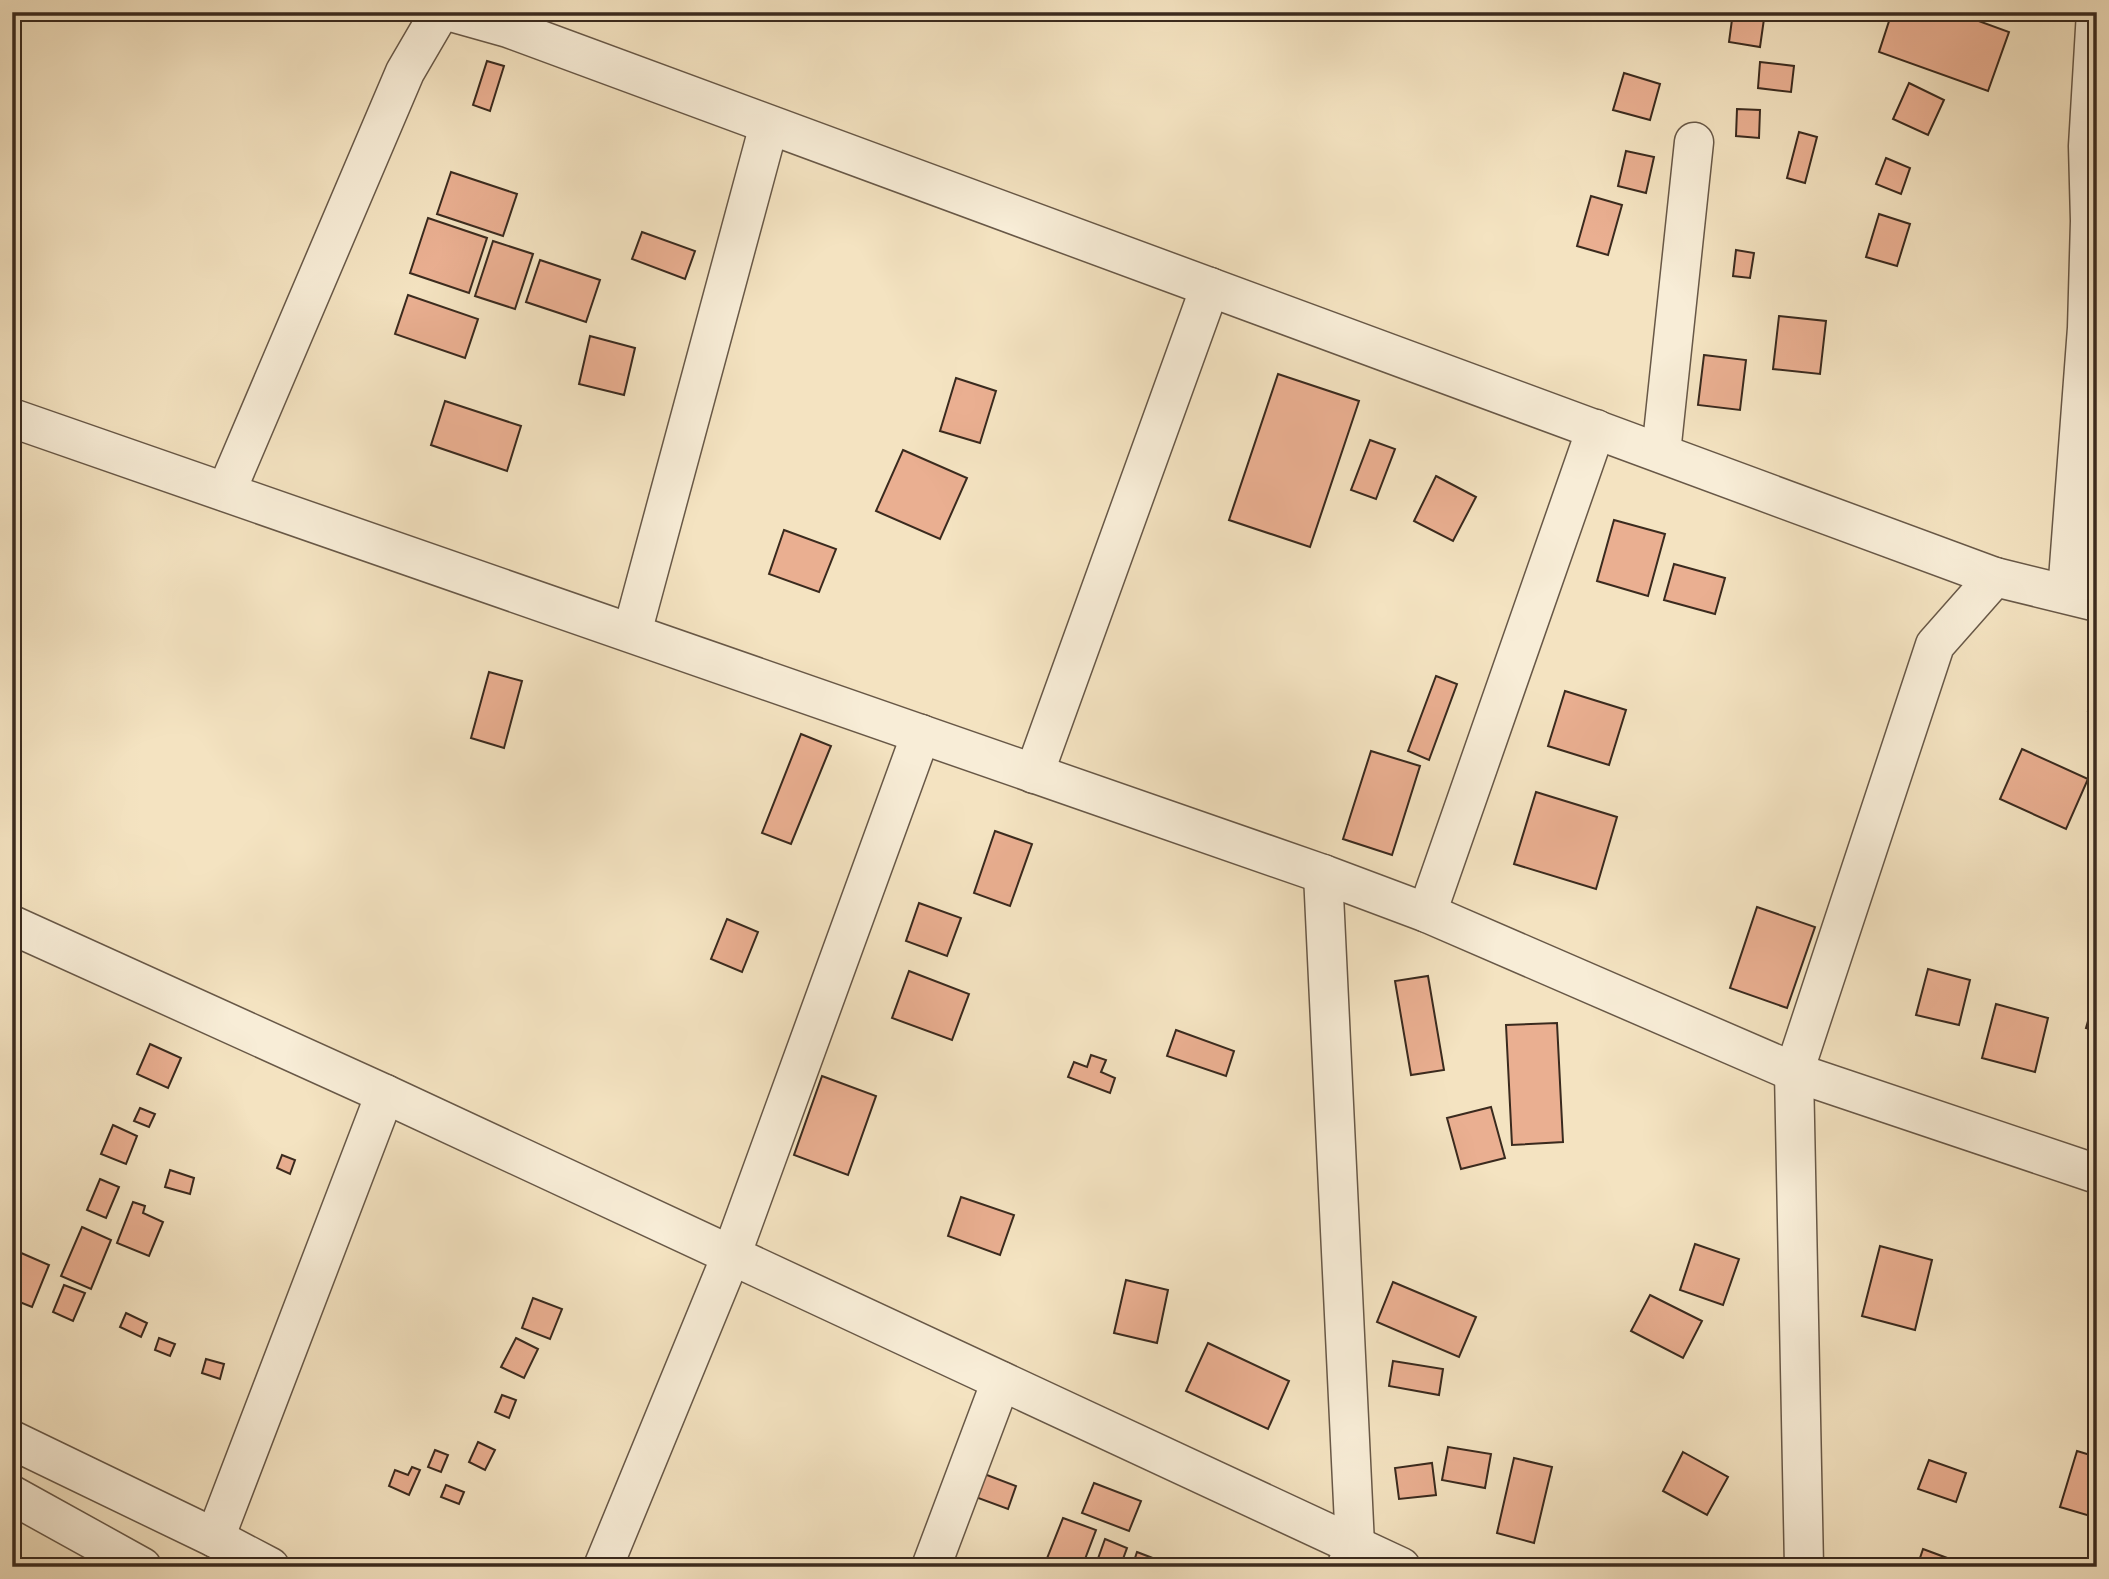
<svg xmlns="http://www.w3.org/2000/svg" width="2109" height="1579" viewBox="0 0 2109 1579" font-family="'IM FELL French Canon',serif">
  <style>
    .building { fill: #eaaf91; stroke: #3a2a1e; stroke-width: 2 }
    .lines { fill: none; stroke-linecap: round; stroke-linejoin: round }
    .minor-casing { stroke: #685847; stroke-width: 41 }
    .minor { stroke: #f8edd7; stroke-width: 38 }
  </style>
  <rect width="100%" height="100%" fill="#f4e3c1"/>
  <filter id="stains"><feTurbulence type="fractalNoise" baseFrequency=".00286" numOctaves="4"/><feColorMatrix values="0 0 0 0 .2 0 0 0 0 .09 0 0 0 0 .02 0 0 0 .5 -.17"/></filter>
  <radialGradient id="worn" r=".72"><stop offset=".6" stop-color="#630" stop-opacity="0"/><stop offset="1" stop-color="#630" stop-opacity=".3"/></radialGradient>
  <g class="building">
    <polygon points="1733,12 1765,12 1760,47 1729,42"/>
    <polygon points="1892,12 1954,12 2009,32 1988,91 1879,52"/>
    <polygon points="487,61 504,66 490,111 473,105"/>
    <polygon points="1760,62 1794,66 1791,92 1758,88"/>
    <polygon points="1624,73 1660,84 1650,120 1613,110"/>
    <polygon points="1909,83 1944,100 1928,135 1893,119"/>
    <polygon points="1737,109 1760,110 1759,138 1736,136"/>
    <polygon points="1799,132 1817,137 1805,183 1787,178"/>
    <polygon points="1626,151 1654,157 1646,193 1618,186"/>
    <polygon points="1886,158 1910,168 1901,194 1876,184"/>
    <polygon points="451,172 517,194 503,236 437,214"/>
    <polygon points="1591,196 1622,205 1608,255 1577,246"/>
    <polygon points="1879,214 1910,224 1897,266 1866,257"/>
    <polygon points="428,218 487,238 469,293 410,273"/>
    <polygon points="642,232 695,251 685,279 632,259"/>
    <polygon points="493,241 533,254 515,309 475,296"/>
    <polygon points="1736,250 1754,253 1750,278 1733,276"/>
    <polygon points="540,260 600,280 586,322 526,302"/>
    <polygon points="408,295 478,319 465,358 395,334"/>
    <polygon points="1779,316 1826,321 1820,374 1773,369"/>
    <polygon points="590,336 635,348 624,395 579,384"/>
    <polygon points="1704,355 1746,360 1740,410 1698,405"/>
    <polygon points="1278,374 1359,401 1310,547 1229,520"/>
    <polygon points="956,378 996,391 980,443 940,431"/>
    <polygon points="445,401 521,426 507,471 431,445"/>
    <polygon points="1370,440 1395,449 1376,499 1351,490"/>
    <polygon points="903,450 967,478 940,539 876,511"/>
    <polygon points="1436,476 1476,497 1453,541 1414,521"/>
    <polygon points="1614,520 1665,534 1648,596 1597,581"/>
    <polygon points="784,530 836,549 819,592 769,574"/>
    <polygon points="1674,564 1725,578 1715,614 1664,600"/>
    <polygon points="2096,669 2097,670 2097,713 2088,711"/>
    <polygon points="489,672 522,681 504,748 471,738"/>
    <polygon points="1436,676 1457,684 1429,760 1408,751"/>
    <polygon points="1565,691 1626,710 1609,765 1548,746"/>
    <polygon points="801,734 831,746 791,844 762,833"/>
    <polygon points="2022,749 2088,779 2066,829 2000,799"/>
    <polygon points="1371,751 1420,766 1392,855 1343,839"/>
    <polygon points="1536,792 1617,817 1596,889 1514,864"/>
    <polygon points="995,831 1032,844 1010,906 974,893"/>
    <polygon points="919,903 961,918 947,956 906,941"/>
    <polygon points="1757,907 1815,927 1787,1008 1730,988"/>
    <polygon points="727,919 758,932 742,972 711,959"/>
    <polygon points="1928,969 1970,980 1959,1025 1916,1015"/>
    <polygon points="909,971 969,994 952,1040 892,1018"/>
    <polygon points="1428,976 1444,1070 1411,1075 1395,981"/>
    <polygon points="2097,990 2097,1031 2086,1028"/>
    <polygon points="1996,1004 2048,1018 2035,1072 1982,1058"/>
    <polygon points="1557,1023 1563,1142 1512,1145 1506,1025"/>
    <polygon points="1176,1030 1234,1051 1226,1076 1167,1056"/>
    <polygon points="150,1044 181,1058 168,1088 137,1074"/>
    <polygon points="1091,1055 1106,1060 1101,1072 1115,1078 1110,1093 1068,1077 1074,1062 1087,1067"/>
    <polygon points="822,1076 876,1096 848,1175 794,1155"/>
    <polygon points="1491,1107 1505,1158 1461,1169 1447,1118"/>
    <polygon points="140,1108 155,1114 149,1127 134,1121"/>
    <polygon points="113,1125 137,1136 126,1164 101,1154"/>
    <polygon points="282,1155 295,1160 290,1174 277,1168"/>
    <polygon points="170,1170 194,1178 190,1194 165,1187"/>
    <polygon points="100,1179 119,1187 106,1218 87,1210"/>
    <polygon points="961,1197 1014,1215 1000,1255 948,1236"/>
    <polygon points="133,1202 145,1206 143,1213 163,1222 149,1256 117,1243"/>
    <polygon points="82,1227 111,1240 91,1289 61,1276"/>
    <polygon points="1695,1244 1739,1259 1723,1305 1680,1290"/>
    <polygon points="1880,1246 1932,1260 1915,1330 1862,1316"/>
    <polygon points="12,1249 49,1265 32,1307 12,1299"/>
    <polygon points="1126,1280 1168,1290 1157,1343 1114,1333"/>
    <polygon points="1393,1282 1476,1317 1459,1357 1377,1322"/>
    <polygon points="64,1285 85,1293 73,1321 53,1312"/>
    <polygon points="1650,1295 1702,1321 1683,1358 1631,1331"/>
    <polygon points="533,1298 562,1309 550,1339 522,1328"/>
    <polygon points="126,1313 147,1323 141,1337 120,1327"/>
    <polygon points="159,1338 175,1344 170,1356 155,1350"/>
    <polygon points="516,1338 538,1349 524,1378 501,1367"/>
    <polygon points="1208,1343 1289,1381 1268,1429 1186,1391"/>
    <polygon points="206,1359 224,1364 220,1379 202,1373"/>
    <polygon points="1393,1361 1443,1369 1439,1395 1389,1386"/>
    <polygon points="502,1395 516,1400 509,1418 495,1412"/>
    <polygon points="478,1442 495,1450 485,1470 469,1462"/>
    <polygon points="1448,1447 1491,1454 1485,1488 1442,1480"/>
    <polygon points="435,1450 448,1455 441,1472 428,1467"/>
    <polygon points="2077,1451 2097,1457 2097,1518 2060,1507"/>
    <polygon points="1683,1452 1728,1477 1707,1515 1663,1491"/>
    <polygon points="1514,1458 1552,1467 1534,1543 1497,1533"/>
    <polygon points="1929,1460 1966,1473 1956,1502 1918,1489"/>
    <polygon points="1432,1463 1436,1495 1399,1499 1395,1468"/>
    <polygon points="412,1467 420,1470 409,1495 389,1486 395,1470 408,1475"/>
    <polygon points="979,1472 1016,1486 1008,1509 970,1495"/>
    <polygon points="1094,1483 1141,1501 1129,1531 1082,1513"/>
    <polygon points="446,1485 464,1492 459,1504 441,1497"/>
    <polygon points="1063,1518 1096,1530 1082,1567 1061,1567 1046,1561"/>
    <polygon points="1105,1539 1127,1548 1120,1567 1095,1567"/>
    <polygon points="1923,1549 1958,1562 1957,1567 1917,1567"/>
    <polygon points="1137,1552 1176,1567 1132,1567"/>
  </g>
  <g class="lines">
    <defs>
      <g id="minor">
        <polyline points="451,12 508,28 1995,577 2097,602"/>
        <polyline points="12,418 1323,874 1427,913 1794,1072 2097,1174"/>
        <polyline points="1661,453 1694,142"/>
        <polyline points="226,492 405,72 440,12"/>
        <polyline points="2067,593 2087,328 2090,221 2088,146 2096,12"/>
        <polyline points="632,633 769,125"/>
        <polyline points="1034,774 1210,287"/>
        <polyline points="1323,874 1355,1545 1347,1565"/>
        <polyline points="1427,913 1596,429"/>
        <polyline points="12,925 385,1094 1401,1567"/>
        <polyline points="12,1440 215,1538 270,1567"/>
        <polyline points="12,1495 142,1567"/>
        <polyline points="215,1538 385,1094"/>
        <polyline points="603,1567 731,1256 921,734"/>
        <polyline points="931,1567 1001,1381"/>
        <polyline points="1804,1567 1794,1072 1935,645 1995,577"/>
      </g>
    </defs>
    <use href="#minor" class="minor-casing"/>
    <use href="#minor" class="minor"/>
  </g>
  <rect width="2109" height="1579" fill="none" stroke="#f4e3c1" stroke-width="42"/>
  <rect x="14" y="14" width="2081" height="1551" fill="none" stroke="#3a2a1e" stroke-width="3.5"/>
  <rect x="21" y="21" width="2067" height="1537" fill="none" stroke="#3a2a1e" stroke-width="2"/>
  <rect width="100%" height="100%" filter="url(#stains)"/>
  <rect width="100%" height="100%" fill="url(#worn)"/>
</svg>
